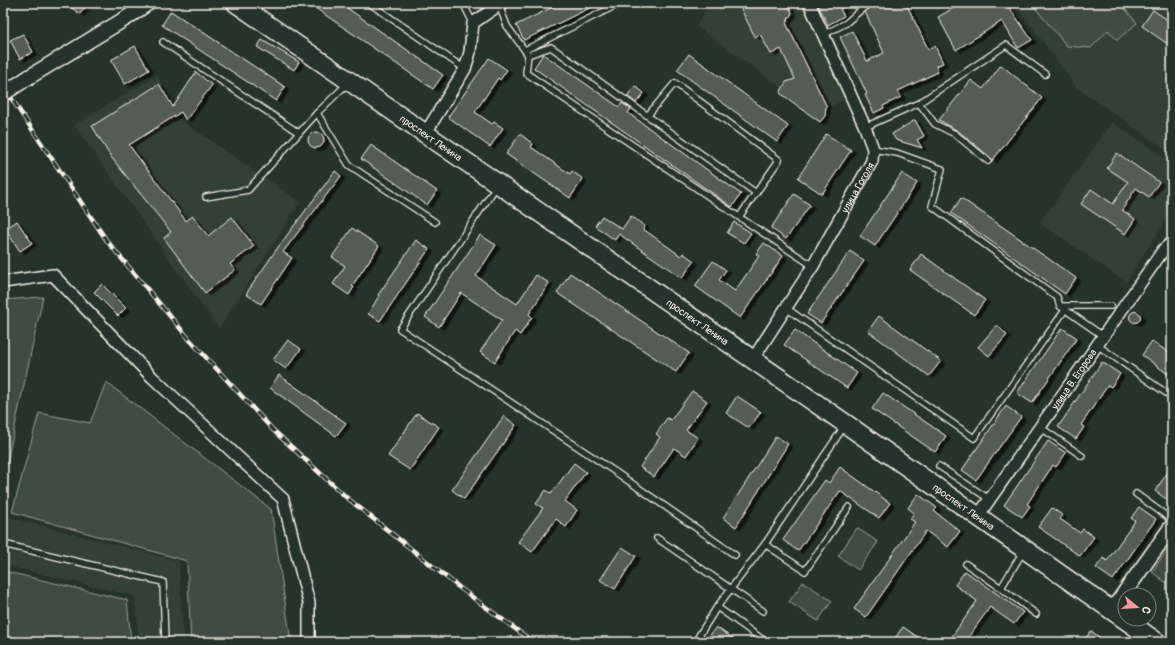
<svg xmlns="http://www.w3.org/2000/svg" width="1175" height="645" viewBox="0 0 1175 645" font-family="Pangolin,sans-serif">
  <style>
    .built { fill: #333f39 }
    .green { fill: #414b45; stroke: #9a9e96 }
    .building { fill: #525c55; stroke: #f4f1e8; filter: url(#shadow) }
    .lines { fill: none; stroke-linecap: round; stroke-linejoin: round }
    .service-casing { stroke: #f4f1e8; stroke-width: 8 }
    .minor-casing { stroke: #f4f1e8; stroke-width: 14 }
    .tertiary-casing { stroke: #f4f1e8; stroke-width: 17 }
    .primary-casing { stroke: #f4f1e8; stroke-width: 21 }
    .service { stroke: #26332d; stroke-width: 5.5 }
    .minor { stroke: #26332d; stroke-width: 11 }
    .tertiary { stroke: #26332d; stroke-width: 14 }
    .primary { stroke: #26332d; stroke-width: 18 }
    .rail-casing { stroke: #f4f1e8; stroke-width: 4.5 }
    .rail { stroke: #26332d; stroke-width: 3; stroke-dasharray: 9; stroke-linecap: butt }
    .tertiary-bridge-casing { stroke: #f4f1e8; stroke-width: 17; stroke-linecap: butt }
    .tertiary-bridge { stroke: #26332d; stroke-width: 14 }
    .labels { text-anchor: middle; stroke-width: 3; stroke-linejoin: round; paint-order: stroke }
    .street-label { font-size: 10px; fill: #f4f1e8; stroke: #26332d }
  </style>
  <defs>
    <filter id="shadow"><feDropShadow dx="4.5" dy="2.5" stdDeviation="0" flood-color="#0009"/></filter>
  </defs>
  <rect width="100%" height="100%" fill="#26332d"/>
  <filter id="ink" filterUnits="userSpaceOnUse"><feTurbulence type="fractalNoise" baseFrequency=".025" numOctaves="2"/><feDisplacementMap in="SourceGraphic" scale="8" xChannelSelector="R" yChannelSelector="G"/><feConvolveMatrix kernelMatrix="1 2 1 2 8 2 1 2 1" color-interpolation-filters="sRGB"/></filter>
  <g filter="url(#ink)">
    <g class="built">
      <polygon points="710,3 835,3 823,11 858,92 818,114 696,26"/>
      <polygon points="1014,3 1172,3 1172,154 1076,87"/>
      <polygon points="157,75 182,121 300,202 219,329 74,125"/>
      <polygon points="1112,122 1172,163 1172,211 1126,282 1040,223"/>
      <polygon points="3,516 179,561 183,642 139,642 135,596 3,565"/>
    </g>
    <g class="green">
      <polygon points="1031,3 1120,3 1137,23 1117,40 1108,30 1091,48 1067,46"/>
      <polygon points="43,297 3,481 3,300"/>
      <polygon points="106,382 271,509 291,642 191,642 187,561 12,512 39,413 90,423"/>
      <polygon points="857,528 878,542 858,570 838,556"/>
      <polygon points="1172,542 1172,576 1165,582 1152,572"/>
      <polygon points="3,571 127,600 131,642 3,642"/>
      <polygon points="803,582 832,601 818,621 789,602"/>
    </g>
    <g class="building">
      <polygon points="65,3 88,3 80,14"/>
      <polygon points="308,3 340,3 443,75 433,89"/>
      <polygon points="561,3 600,3 524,40 516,25"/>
      <polygon points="747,3 776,3 778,6 787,3 792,13 786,23 826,105 825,116 820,122 780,93 786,82 795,79 781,49 771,54 760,34 755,37 740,7"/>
      <polygon points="817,3 853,3 840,9 844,16 828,25"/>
      <polygon points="873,3 906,3 928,49 935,46 943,63 936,66 938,72 898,91 901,97 883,106 884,108 874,113 865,95 867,94 840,37 852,31 867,61 884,53 865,12 872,6"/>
      <polygon points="962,3 1006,3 1032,40 1018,48 1002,21 956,50 938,17"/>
      <polygon points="1153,10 1172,23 1172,47 1142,26"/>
      <polygon points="171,11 285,87 276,101 162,25"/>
      <polygon points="23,34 33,52 20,59 10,40"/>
      <polygon points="262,40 299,62 294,70 257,47"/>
      <polygon points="135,46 149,70 125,84 111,60"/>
      <polygon points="543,54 619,107 622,103 631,109 628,113 741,194 732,207 534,68"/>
      <polygon points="689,54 788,126 777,142 677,70"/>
      <polygon points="489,58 507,70 500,80 498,78 475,112 492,124 494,122 503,128 490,147 448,117"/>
      <polygon points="1001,65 1042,98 992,161 991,158 958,131 939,120 971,80 983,89"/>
      <polygon points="196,72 212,85 186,120 181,112 129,145 186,221 193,216 208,236 232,217 254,246 230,264 235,270 205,293 164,238 171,232 111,157 92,126 159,84 173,107"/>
      <polygon points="635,86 644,93 636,103 627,96"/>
      <polygon points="915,120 924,136 917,140 922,148 896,140 892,134"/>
      <circle cx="316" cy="140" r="8"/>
      <polygon points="520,134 533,144 531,147 570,174 572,171 583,179 570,198 506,154"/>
      <polygon points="826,134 851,150 822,194 798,178"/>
      <polygon points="371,145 437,191 427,205 361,159"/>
      <polygon points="1117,153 1159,182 1149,197 1136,188 1122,210 1135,219 1125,234 1081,204 1091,189 1113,204 1128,182 1107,168"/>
      <polygon points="335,171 341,176 283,252 292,258 261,304 246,294 276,250"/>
      <polygon points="902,173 917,183 875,246 860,236"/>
      <polygon points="794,194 810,205 786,239 771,228"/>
      <polygon points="961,198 1076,278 1065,294 951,213"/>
      <polygon points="602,216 622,229 631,216 645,226 643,229 681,256 683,253 694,261 682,278 619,234 615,240 595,226"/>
      <polygon points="17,221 32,243 20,251 5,229"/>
      <polygon points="734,222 751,233 744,243 727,233"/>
      <polygon points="352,228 379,246 352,286 354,287 349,295 333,284 345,266 332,257"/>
      <polygon points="480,235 496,245 476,276 517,304 536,275 549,283 529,314 532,317 520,335 515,331 495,362 480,352 502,320 461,293 439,327 425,317"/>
      <polygon points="416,240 429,249 380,321 368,314 379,296 378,295"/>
      <polygon points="764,243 783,256 740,318 695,286 713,261 726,270 719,280 735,291 759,256 756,254"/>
      <polygon points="850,251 864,261 821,323 807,314"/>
      <polygon points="921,254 985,300 974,315 910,270"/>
      <polygon points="570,273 689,353 676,372 557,293"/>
      <polygon points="102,284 126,308 118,316 94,292"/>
      <circle cx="1135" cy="317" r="5.5"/>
      <polygon points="879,316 941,361 929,376 868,331"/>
      <polygon points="997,325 1007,335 989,356 978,347"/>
      <polygon points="1062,328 1077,338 1032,403 1017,393"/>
      <polygon points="795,330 857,373 847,388 784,345"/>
      <polygon points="288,340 301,349 286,369 273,360"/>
      <polygon points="1152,341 1172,355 1172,377 1142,355"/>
      <polygon points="1102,362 1120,374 1111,387 1108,385 1081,425 1084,427 1076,439 1058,427"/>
      <polygon points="279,375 346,423 336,436 270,388"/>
      <polygon points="692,391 707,401 686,430 698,438 686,456 674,448 654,477 640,467 660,437 656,434 667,418 671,420"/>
      <polygon points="883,393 946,436 935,452 872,409"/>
      <polygon points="737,396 761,412 749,428 726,413"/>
      <polygon points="1006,406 1021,417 976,480 962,470"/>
      <polygon points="417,413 439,427 410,470 388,456"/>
      <polygon points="504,416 516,425 464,499 452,490"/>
      <polygon points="776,436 788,444 736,527 723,518"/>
      <polygon points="1048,441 1066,453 1056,467 1053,465 1027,504 1030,506 1022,517 1004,505"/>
      <polygon points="574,463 586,472 565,501 577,510 566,527 556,519 532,552 518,542 543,508 536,504 546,490 551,494"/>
      <polygon points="1172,466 1172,496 1169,501 1155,491"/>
      <polygon points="840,467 890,503 879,518 840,491 798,551 783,540 825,480 829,483"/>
      <polygon points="918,494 937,508 934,511 960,531 948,547 926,531 866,617 854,609 915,522 910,519 914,513 908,508"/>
      <polygon points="1139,507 1156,519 1113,580 1096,568 1103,558 1107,561 1135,521 1131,518"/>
      <polygon points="1052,508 1062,515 1060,519 1080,533 1083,529 1094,537 1080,556 1038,527"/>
      <polygon points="622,547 636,556 615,589 600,580"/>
      <polygon points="965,571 1023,612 1014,624 990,607 965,642 948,642 977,601 955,585"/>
      <polygon points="716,627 738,642 705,642"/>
      <polygon points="903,627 925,642 892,642"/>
      <polygon points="1091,631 1106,642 1083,642"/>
    </g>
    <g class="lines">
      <defs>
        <g id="service">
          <polyline points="369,3 465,69"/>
          <polyline points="463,3 473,23"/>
          <polyline points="499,5 507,26 528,55 526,73 739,217"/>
          <polyline points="823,35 846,23 869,3"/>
          <polyline points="163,42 299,133"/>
          <polyline points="525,50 621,3"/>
          <polyline points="528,55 551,47 756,193 739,217 813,266"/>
          <polyline points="919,103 1006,45 1045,74"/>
          <polyline points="317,113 349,165 435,222"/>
          <polyline points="648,115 675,83 779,160 756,193"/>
          <polyline points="865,127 919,103 935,124 955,134 988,161"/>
          <polyline points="873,149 897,153 942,169 932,206 1057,297 1060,306 1103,336"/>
          <polyline points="496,187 400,329 617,473 735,555"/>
          <polyline points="206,197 248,190 317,113 348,83"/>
          <polyline points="1061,306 1111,306"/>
          <polyline points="786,308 974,438 1065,310"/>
          <polyline points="1097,345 1172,397"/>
          <polyline points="1040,427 1082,456"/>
          <polyline points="939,466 989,499"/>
          <polyline points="1136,494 1172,520"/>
          <polyline points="657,538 763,611"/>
          <polyline points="3,544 163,582 165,642"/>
          <polyline points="765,544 805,571 849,507"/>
          <polyline points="966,564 1001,588 1036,614"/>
          <polyline points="1001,588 1024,550"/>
          <polyline points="717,607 766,642"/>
          <polyline points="695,642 717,607 765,544 845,425"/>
        </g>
        <g id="minor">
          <polyline points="425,134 465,69 470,52 473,23 502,3"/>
          <polyline points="3,282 53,275 152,377 283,499 309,603 309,642"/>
          <path id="s1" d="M753,359l60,-93 59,-105 1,-12 -8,-22 -56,-124"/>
          <path id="s2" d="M978,516l186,-267 5,-4 3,1"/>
        </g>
        <g id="tertiary">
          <polyline points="29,77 128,17 148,3"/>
          <polyline points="1112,610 1172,526"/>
        </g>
        <g id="primary">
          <path id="s3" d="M236,3l610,421 311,218"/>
        </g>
      </defs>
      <use href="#service" class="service-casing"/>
      <use href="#minor" class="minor-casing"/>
      <use href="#tertiary" class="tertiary-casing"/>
      <use href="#primary" class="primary-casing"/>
      <use href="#service" class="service"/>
      <use href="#minor" class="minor"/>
      <use href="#tertiary" class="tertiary"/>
      <use href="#primary" class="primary"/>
      <defs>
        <polyline id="rail" points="3,86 107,241 190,340 273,430 346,497 460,588 533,642"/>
      </defs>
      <use href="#rail" class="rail-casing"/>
      <use href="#rail" class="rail"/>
      <defs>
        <polyline id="tertiary-bridge" points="3,94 29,77"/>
      </defs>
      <use href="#tertiary-bridge" class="tertiary-bridge-casing"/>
      <use href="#tertiary-bridge" class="tertiary-bridge"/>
    </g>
  </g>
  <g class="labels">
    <g class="street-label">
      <text dy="4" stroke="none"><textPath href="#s3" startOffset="237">проспект Ленина</textPath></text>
      <text dy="4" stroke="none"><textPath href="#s1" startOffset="201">улица Гоголя</textPath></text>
      <text dy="4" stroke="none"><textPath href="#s3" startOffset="561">проспект Ленина</textPath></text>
      <text dy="4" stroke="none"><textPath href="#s2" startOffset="167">улица В. Егорова</textPath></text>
      <text dy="4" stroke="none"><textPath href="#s3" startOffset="885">проспект Ленина</textPath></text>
    </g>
  </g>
  <rect width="1175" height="645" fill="none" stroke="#26332d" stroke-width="16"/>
  <rect x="8" y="8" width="1159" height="629" fill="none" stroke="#f4f1e8" stroke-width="1.5" filter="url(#ink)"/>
  <g transform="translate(1137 607) rotate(108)"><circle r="19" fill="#26332d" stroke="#787f78"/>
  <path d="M0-3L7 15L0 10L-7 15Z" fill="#ff9aa2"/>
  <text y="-6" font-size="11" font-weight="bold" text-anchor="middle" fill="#f4f1e8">С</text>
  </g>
</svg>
